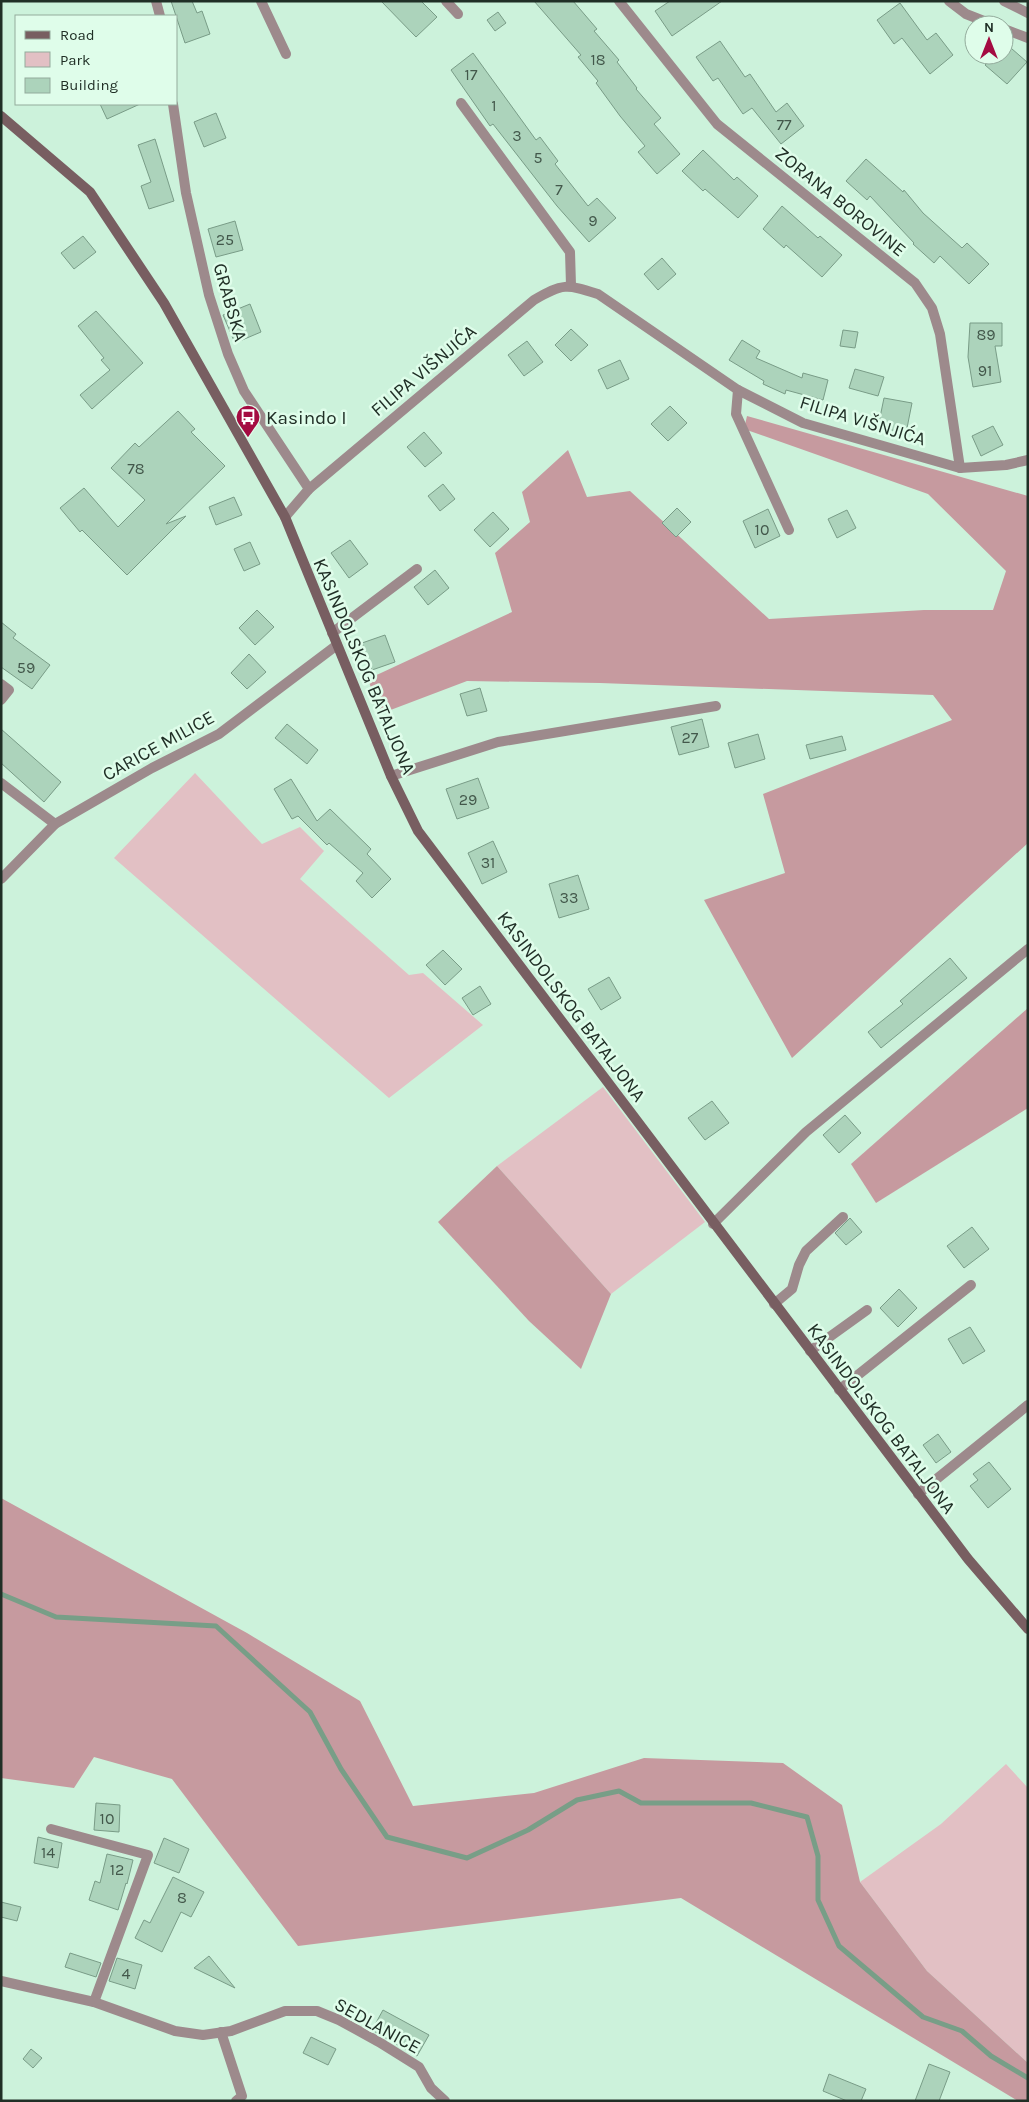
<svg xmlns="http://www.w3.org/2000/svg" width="1029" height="2102" viewBox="0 0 1029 2102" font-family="Karla,sans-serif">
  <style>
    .green { fill: #e2c0c4 }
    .forest { fill: #c69a9f }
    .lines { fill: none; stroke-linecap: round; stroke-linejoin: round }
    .stream { stroke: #789e87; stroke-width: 5 }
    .building { fill: #acd3bb; stroke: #799c87 }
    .street { stroke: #9d8a8c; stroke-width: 10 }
    .secondary { stroke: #785e61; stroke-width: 10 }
    .labels { text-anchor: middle; stroke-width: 5; stroke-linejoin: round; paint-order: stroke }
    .number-label { font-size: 16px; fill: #43584b }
    .street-label { font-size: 19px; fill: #202f26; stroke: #dffdea }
    .poi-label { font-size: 19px; fill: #202f26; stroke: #dffdea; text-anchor: start }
  </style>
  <rect width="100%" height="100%" fill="#ccf2db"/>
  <g class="green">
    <polygon points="195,773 262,844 300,827 324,851 300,879 409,975 423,973 483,1025 389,1098 114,858"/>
    <polygon points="603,1087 705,1222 611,1294 497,1166"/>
    <polygon points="1006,1764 1028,1788 1028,2063 927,1971 860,1882 941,1824"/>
  </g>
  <g class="forest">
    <polygon points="747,416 1028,496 1028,843 792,1058 704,900 785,873 763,794 952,720 933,695 600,683 467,681 380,714 368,679 512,612 495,553 530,522 522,492 568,450 587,497 630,491 769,619 924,610 993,610 1006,571 928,494 744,429"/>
    <polygon points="1028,1008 1028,1108 876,1203 851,1164"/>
    <polygon points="497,1166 611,1294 581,1369 529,1321 438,1222"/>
    <polygon points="1,1498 247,1633 360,1701 413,1806 534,1793 644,1758 783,1763 842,1805 860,1882 927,1971 1028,2063 1028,2101 1018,2101 681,1898 298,1946 172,1779 94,1757 74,1788 1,1778"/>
  </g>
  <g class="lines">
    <polyline class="stream" points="1,1594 56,1617 216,1626 310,1712 341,1769 387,1837 467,1858 528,1830 577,1800 619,1791 641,1803 751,1803 807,1817 818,1856 818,1900 839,1946 923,2017 962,2031 991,2056 1028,2078"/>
  </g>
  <g class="building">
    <polygon points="171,1 192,1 197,13 202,11 210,34 185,43"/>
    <polygon points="381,1 421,1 437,17 416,37"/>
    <polygon points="534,1 573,1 597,29 594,31 619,60 617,62 637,88 636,89 661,118 654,124 680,154 657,174 638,152 645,146 620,116 596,83 598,81 578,57 581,55"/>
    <polygon points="670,1 722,1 672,36 655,11"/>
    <polygon points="900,3 927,40 936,33 953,55 930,74 902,38 894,44 877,20"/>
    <polygon points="498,12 506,23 495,31 487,20"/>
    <polygon points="720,41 745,77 750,74 776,112 787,103 804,126 781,144 752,108 743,114 718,78 713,81 696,57"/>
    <polygon points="1004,42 1027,62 1007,84 985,65 995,55 1004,55"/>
    <polygon points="473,53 536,140 540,137 558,161 555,164 588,206 597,198 616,218 589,242 557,206 493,124 490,126 451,70"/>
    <polygon points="100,104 140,104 107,119"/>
    <polygon points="216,113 226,138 204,147 194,122"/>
    <polygon points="155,139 174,201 149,209 141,186 151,182 138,145"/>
    <polygon points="703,150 734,180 737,177 758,196 738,218 705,189 703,191 682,171"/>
    <polygon points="866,159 903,192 904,190 923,213 962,248 967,243 989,264 969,284 940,256 934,263 913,244 914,243 870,196 867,200 846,181"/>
    <polygon points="782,206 818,238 820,236 842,255 822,277 786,245 784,248 763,229"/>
    <polygon points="235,221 243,250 216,257 208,229"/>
    <polygon points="83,236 96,252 74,269 61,253"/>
    <polygon points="662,258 676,274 658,290 644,274"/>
    <polygon points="250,304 261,332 235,343 223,315"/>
    <polygon points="96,311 143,363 92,409 80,395 110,370 101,360 104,358 78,326"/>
    <polygon points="970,323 1002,323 1002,346 995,346 1001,382 973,387 968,357"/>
    <polygon points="571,329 588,345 571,361 555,345"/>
    <polygon points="843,330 858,332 855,348 840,346"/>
    <polygon points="742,340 760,351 756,358 802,378 803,373 828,380 823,400 786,390 785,394 763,384 764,381 729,360"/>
    <polygon points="527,341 543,362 524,376 508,355"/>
    <polygon points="620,360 629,379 607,389 598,370"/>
    <polygon points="855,369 884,377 878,396 849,388"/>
    <polygon points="884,398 912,403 906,433 878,427"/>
    <polygon points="670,406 687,423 668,441 651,424"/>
    <polygon points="178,411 195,429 191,432 225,466 166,524 186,516 127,575 82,530 80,532 60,508 84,488 118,527 145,500 111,468 135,443 139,447"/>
    <polygon points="993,426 1003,445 981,456 972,436"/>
    <polygon points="424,432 442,453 425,467 407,447"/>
    <polygon points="443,484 455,499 440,511 428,496"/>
    <polygon points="234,497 242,515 216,525 209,507"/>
    <polygon points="677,508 691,522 676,537 662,523"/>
    <polygon points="768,509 780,536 755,548 743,521"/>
    <polygon points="847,510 856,528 837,538 828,519"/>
    <polygon points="493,512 509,529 490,547 474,530"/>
    <polygon points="350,540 368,564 349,578 331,553"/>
    <polygon points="250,542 260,564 244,571 234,549"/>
    <polygon points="435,570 449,588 428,605 414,587"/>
    <polygon points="257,610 274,627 255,645 239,628"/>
    <polygon points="1,622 16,634 13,638 50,665 32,689 1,667"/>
    <polygon points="385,635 395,662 372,670 362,643"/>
    <polygon points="249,654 266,672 247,689 231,673"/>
    <polygon points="480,688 487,711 467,716 460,694"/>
    <polygon points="702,719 709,747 679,755 671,727"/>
    <polygon points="287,724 318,750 307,764 275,738"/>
    <polygon points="1,729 61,782 44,802 1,763"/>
    <polygon points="758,734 765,759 735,768 728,743"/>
    <polygon points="842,736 846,750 810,759 806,745"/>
    <polygon points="478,778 489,808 457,819 446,789"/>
    <polygon points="291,779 317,821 330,809 371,849 367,854 391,879 372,898 356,881 363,873 329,843 327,845 298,816 292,819 274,789"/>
    <polygon points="493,841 507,872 482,884 468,853"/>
    <polygon points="578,875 589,909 559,918 549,884"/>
    <polygon points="443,950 462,969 445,985 426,965"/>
    <polygon points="950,958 967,978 881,1048 868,1032 903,1004 900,1001"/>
    <polygon points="609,977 621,998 601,1010 588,989"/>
    <polygon points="480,986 491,1004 473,1015 462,998"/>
    <polygon points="712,1101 729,1123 705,1140 688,1118"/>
    <polygon points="845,1115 861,1133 839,1153 823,1135"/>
    <polygon points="850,1218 862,1232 846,1245 835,1233"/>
    <polygon points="972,1227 989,1249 964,1268 947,1246"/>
    <polygon points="899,1289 917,1308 898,1327 880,1308"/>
    <polygon points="970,1327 985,1351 963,1364 948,1339"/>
    <polygon points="938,1434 951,1452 936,1463 923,1445"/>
    <polygon points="989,1462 1011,1489 988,1508 970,1486 978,1480 973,1474"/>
    <polygon points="96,1803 120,1805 119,1832 94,1830"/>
    <polygon points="38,1837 62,1843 58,1868 34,1863"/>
    <polygon points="164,1838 189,1849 179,1873 154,1863"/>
    <polygon points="107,1854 133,1860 127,1884 126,1883 118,1910 89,1900 95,1881 100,1883"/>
    <polygon points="173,1877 204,1892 191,1917 181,1912 162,1952 135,1938 144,1920 150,1923"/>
    <polygon points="1,1902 21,1907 17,1921 1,1917"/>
    <polygon points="70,1953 101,1963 96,1977 65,1967"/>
    <polygon points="209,1956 235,1988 194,1968"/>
    <polygon points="117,1958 142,1965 135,1989 109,1981"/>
    <polygon points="383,2010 429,2035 417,2056 372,2030"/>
    <polygon points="311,2037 336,2049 328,2065 303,2053"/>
    <polygon points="31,2049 42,2058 33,2068 23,2059"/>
    <polygon points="929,2064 950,2072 939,2101 915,2101"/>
    <polygon points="829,2074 866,2089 861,2101 847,2101 823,2091"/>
  </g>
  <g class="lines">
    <g class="street">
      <polyline points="156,1 160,16"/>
      <polyline points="261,1 286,54"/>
      <polyline points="446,1 458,14"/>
      <polyline points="619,1 717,124 915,283 932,308 940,334 960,468"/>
      <polyline points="949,1 966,14 994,25"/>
      <polyline points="1004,1 1028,13"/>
      <polyline points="1004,29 1028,38"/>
      <polyline points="461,103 570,252 571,285"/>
      <polyline points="173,104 186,193 209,295 228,354 244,391 309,489"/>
      <polyline points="738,390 736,414 789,530"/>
      <path d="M285,517l24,-28 225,-189c29,-17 32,-16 64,-6l140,96 65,33 157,45 46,-3 22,-5"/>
      <polyline points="332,633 417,569"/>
      <polyline points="1,684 9,690 1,700"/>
      <polyline points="391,776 498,742 716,706"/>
      <polyline points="1,783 55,824"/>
      <polyline points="1,879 55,824 152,768 219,734 337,645"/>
      <polyline points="713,1224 806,1132 1028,949"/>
      <polyline points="774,1304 792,1289 799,1265 806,1251 843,1217"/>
      <polyline points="810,1351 867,1310"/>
      <polyline points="839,1390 971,1285"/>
      <polyline points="918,1494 1028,1405"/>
      <polyline points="51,1829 148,1855 94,2002"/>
      <polyline points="1,1981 94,2002 175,2031 203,2035 231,2031 285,2011 317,2011 339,2020 379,2042 419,2067 431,2088 445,2101"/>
      <polyline points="221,2032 242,2096 236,2101"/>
    </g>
    <polyline class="secondary" points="1,116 90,192 164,303 285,517 391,776 418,831 968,1559 1028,1629"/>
  </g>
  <defs>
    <symbol id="bus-pin" viewBox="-11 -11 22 30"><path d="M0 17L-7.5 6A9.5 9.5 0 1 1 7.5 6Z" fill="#a40b41" stroke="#dffdea"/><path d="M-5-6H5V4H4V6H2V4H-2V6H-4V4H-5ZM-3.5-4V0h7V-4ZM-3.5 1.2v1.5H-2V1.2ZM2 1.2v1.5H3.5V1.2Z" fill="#fff"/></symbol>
  </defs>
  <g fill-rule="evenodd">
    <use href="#bus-pin" x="234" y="403" width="28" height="38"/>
  </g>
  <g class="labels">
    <g class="number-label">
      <text x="598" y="65">18</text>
      <text x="471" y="80">17</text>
      <text x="494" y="111">1</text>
      <text x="784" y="130">77</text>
      <text x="517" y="141">3</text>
      <text x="538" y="163">5</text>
      <text x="559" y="195">7</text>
      <text x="593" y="226">9</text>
      <text x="225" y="245">25</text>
      <text x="986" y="340">89</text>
      <text x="985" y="376">91</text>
      <text x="136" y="474">78</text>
      <text x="762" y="535">10</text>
      <text x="26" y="673">59</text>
      <text x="690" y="743">27</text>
      <text x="468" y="805">29</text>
      <text x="488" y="868">31</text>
      <text x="569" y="903">33</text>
      <text x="107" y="1824">10</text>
      <text x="48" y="1858">14</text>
      <text x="117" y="1875">12</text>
      <text x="182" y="1903">8</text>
      <text x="126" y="1979">4</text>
    </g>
    <g class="street-label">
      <text transform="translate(841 201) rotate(39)" y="7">ZORANA BOROVINE</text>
      <text transform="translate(231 302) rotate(74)" y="7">GRABSKA</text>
      <text transform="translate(423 370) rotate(-40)" y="7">FILIPA VIŠNJIĆA</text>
      <text transform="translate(863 420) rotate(17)" y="7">FILIPA VIŠNJIĆA</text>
      <text transform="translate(365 666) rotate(67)" y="7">KASINDOLSKOG BATALJONA</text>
      <text transform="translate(158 745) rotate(-29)" y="7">CARICE MILICE</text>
      <text transform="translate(572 1006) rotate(53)" y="7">KASINDOLSKOG BATALJONA</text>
      <text transform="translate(882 1418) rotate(53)" y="7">KASINDOLSKOG BATALJONA</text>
      <text transform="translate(378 2025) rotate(29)" y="7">SEDLANICE</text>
    </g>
    <g class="poi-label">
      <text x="266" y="424">Kasindo I</text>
    </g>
  </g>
  <rect width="1029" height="2102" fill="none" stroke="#202f26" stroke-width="5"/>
  <rect x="15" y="15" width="162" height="90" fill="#dffdea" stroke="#93ab9c"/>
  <rect x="25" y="31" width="25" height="8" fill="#785e61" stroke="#93ab9c"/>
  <text x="60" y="40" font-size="15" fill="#202f26">Road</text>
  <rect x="25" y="52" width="25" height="15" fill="#e2c0c4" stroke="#93ab9c"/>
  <text x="60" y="65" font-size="15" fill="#202f26">Park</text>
  <rect x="25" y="78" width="25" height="15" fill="#acd3bb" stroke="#93ab9c"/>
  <text x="60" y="90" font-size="15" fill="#202f26">Building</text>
  <g transform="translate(989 40)"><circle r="24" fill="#dffdea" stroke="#93ab9c"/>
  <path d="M0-4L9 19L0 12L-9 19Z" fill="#a40b41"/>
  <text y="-8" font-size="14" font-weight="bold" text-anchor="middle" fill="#202f26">N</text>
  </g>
</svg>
